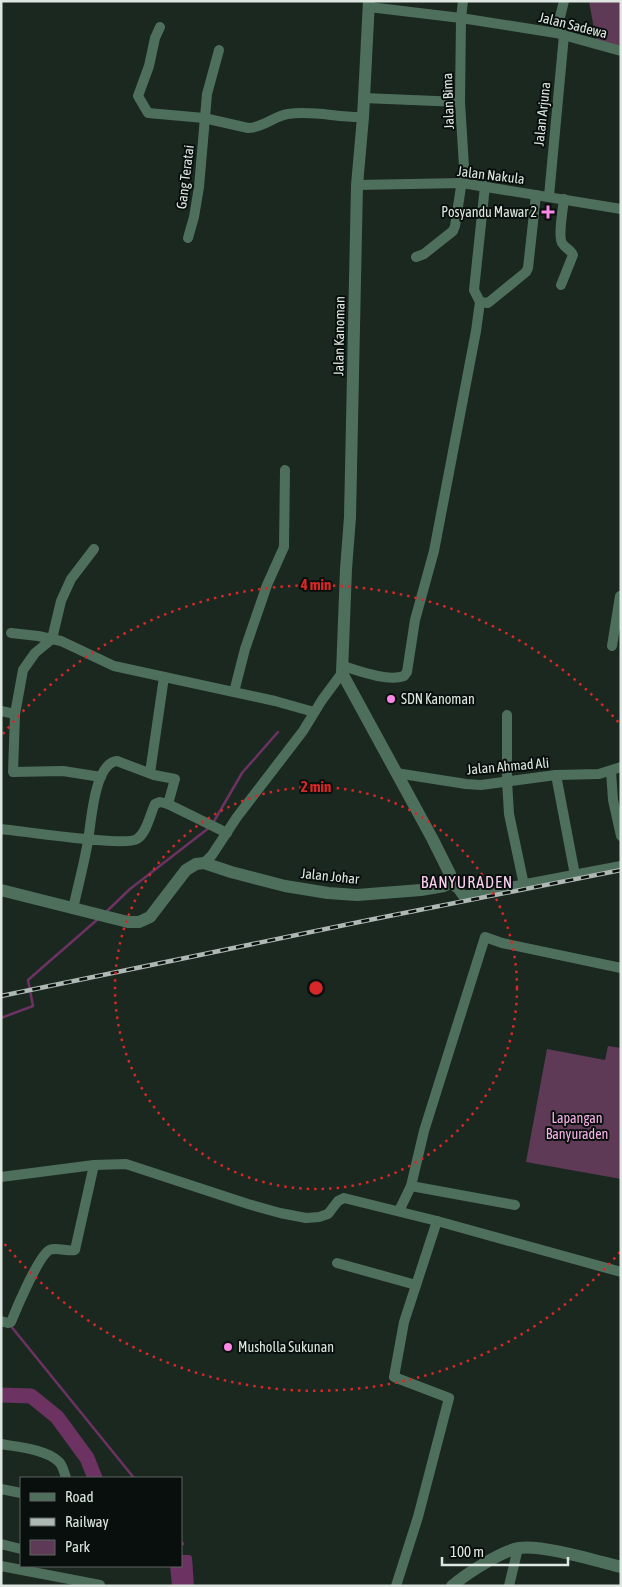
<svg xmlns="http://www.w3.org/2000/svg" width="622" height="1587" viewBox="0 0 622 1587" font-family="'Asap Condensed',sans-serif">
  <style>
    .green { fill: #5e3a57 }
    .water { fill: #6c3262 }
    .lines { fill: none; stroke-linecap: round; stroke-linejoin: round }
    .stream { stroke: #6c3262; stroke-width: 2.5 }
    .river { stroke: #6c3262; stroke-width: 15 }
    .minor { stroke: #4f6f5d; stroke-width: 10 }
    .tertiary { stroke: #4f6f5d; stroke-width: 12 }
    .rail-casing { stroke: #afb9b3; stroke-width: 4.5 }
    .rail { stroke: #090f0c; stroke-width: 2.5; stroke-dasharray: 8; stroke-linecap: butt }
    .ring { fill: none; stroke: #d62828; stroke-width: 2.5; stroke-dasharray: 2.5 5 }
    .poi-dot { fill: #fb87e6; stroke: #090f0c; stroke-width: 2 }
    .labels { text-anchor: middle; stroke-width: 4; stroke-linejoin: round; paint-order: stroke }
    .street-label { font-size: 14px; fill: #dee7e2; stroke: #090f0c }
    .poi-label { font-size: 14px; fill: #dee7e2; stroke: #090f0c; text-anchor: start }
    .park-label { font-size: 14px; fill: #f8b2e9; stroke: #090f0c }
    .quarter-label { font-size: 16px; letter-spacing: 1px; fill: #fad1f0; stroke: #090f0c }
    .centre { fill: #d62828; stroke: #090f0c; stroke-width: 2.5 }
    .ring-label { font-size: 15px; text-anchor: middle; font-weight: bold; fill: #d62828; stroke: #090f0c; stroke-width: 4; stroke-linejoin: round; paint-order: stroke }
  </style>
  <rect width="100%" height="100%" fill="#1a2820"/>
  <g class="green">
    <polygon points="589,1 621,1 621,50 596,40"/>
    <polygon points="608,1046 621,1048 621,1179 526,1162 547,1049 605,1060"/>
  </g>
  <polygon class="water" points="181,1555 190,1555 192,1557 194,1586 172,1586 170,1566 181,1566"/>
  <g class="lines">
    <g class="stream">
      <polyline points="213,823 242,773 278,732"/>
      <polyline points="106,912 130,889 210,827"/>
      <polyline points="1,1018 33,1006 28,980 98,919"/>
      <polyline points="10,1325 134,1478"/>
      <polyline points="181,1541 183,1544"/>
    </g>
    <polyline class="river" points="1,1395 31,1396 57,1417 87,1458 95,1478"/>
    <g class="minor">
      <polyline points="369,7 461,18 556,33 621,51"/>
      <path d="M160,27l-5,11 -6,28 -11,30 10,17 56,5 44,10c15,0 26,-12 40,-14 26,-4 50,4 75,3"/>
      <polyline points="556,33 564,1"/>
      <polyline points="363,98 460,102"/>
      <polyline points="357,185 462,183 621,209"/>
      <polyline points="549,196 564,35"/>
      <polyline points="188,238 194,217 199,187 207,94 219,50"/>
      <polyline points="416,257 424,254 453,231 455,226 464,167 460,102 461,18 463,1"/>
      <path d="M561,285l12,-30c-2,-5 -8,-7 -11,-12 -4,-7 1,-35 2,-44"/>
      <polyline points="480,302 488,303 526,272 528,268 536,195"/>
      <polyline points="94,549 71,579 61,601 52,639 35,653 23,670 15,714 13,772 63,771 101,777"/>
      <polyline points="11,633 38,636 61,641 114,666 275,701 314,712"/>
      <polyline points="612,646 620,596"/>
      <path d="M343,666c16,5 45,16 61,10l3,-4 8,-52 19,-69 42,-220 4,-29 -6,-12 11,-104"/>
      <polyline points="234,692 245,649 267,585 284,547 285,470"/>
      <polyline points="1,711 15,714"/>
      <polyline points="507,715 507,781 509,814 524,885"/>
      <polyline points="611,771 613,800 621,836"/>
      <polyline points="150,773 164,677"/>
      <polyline points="396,773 466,784 481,785 556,775 599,774 621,767"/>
      <polyline points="556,775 575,875"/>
      <polyline points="168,804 227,833"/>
      <path d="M1,829c22,2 123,18 136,10 10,-6 13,-25 18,-35l5,-2 8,2 7,-25 -21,-4 -37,-14c-23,2 -26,63 -29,80 -4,23 -10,45 -15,68"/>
      <polyline points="204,863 212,855 237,817 303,731 322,700 342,673"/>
      <polyline points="450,883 458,889 463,896 621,866"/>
      <polyline points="1,1177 94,1165 126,1164 248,1204 280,1213 306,1218 319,1217 328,1214 338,1201 344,1198 437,1221 621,1272"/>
      <polyline points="411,1186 515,1205"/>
      <polyline points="399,1211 411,1186 424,1131 485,937 502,943 621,968"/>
      <polyline points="337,1263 416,1285"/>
      <path d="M1,1321l7,2 3,-1c6,-15 26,-62 37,-71 6,-5 20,1 27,-1l19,-85"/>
      <path d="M1,1444c16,3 44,5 57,17 5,4 6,11 8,17"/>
      <polyline points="1,1489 21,1493"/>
      <polyline points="1,1544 21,1549"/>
      <polyline points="1,1566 100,1585"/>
      <polyline points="396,1586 418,1517 449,1398 394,1377 404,1322 437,1221"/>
      <polyline points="509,1586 518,1548"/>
    </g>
    <g class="tertiary">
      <polyline points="1,890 128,922 139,922 150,917 186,870 196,864 204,863 231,872 285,886 328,893 357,895 421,890 444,886 450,883 450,874 432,838 342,673 346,569 350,517 357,185 363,117 369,1"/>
      <path d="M452,1586c14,-12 49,-35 67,-38 22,-4 78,13 102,19"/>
    </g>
    <defs>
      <polyline id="rail" points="1,996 369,920 621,870"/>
    </defs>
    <use href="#rail" class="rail-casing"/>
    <use href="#rail" class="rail"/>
  </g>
  <g class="ring">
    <circle cx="316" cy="988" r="201"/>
    <path d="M620 1252A403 403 0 0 1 3 1242M3 734A403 403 0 0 1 620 724"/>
  </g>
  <g class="poi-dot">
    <path d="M545.5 204.5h5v5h5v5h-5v5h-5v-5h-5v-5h5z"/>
    <circle cx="391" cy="699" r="5"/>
    <circle cx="228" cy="1347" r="5"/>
  </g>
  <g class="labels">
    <g class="street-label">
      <text transform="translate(573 25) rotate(14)" y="5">Jalan Sadewa</text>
      <text transform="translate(448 101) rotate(-92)" y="5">Jalan Bima</text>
      <text transform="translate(542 114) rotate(-84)" y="5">Jalan Arjuna</text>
      <text transform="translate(491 175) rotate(7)" y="5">Jalan Nakula</text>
      <text transform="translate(185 177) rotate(-83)" y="5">Gang Teratai</text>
      <text transform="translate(339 336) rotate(-89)" y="5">Jalan Kanoman</text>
      <text transform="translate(508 766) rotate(-5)" y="5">Jalan Ahmad Ali</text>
      <text transform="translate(330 876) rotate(6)" y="5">Jalan Johar</text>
    </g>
    <g class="poi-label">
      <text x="537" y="217" text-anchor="end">Posyandu Mawar 2</text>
      <text x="401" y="704">SDN Kanoman</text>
      <text x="238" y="1352">Musholla Sukunan</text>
    </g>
    <g class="park-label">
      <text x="577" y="1123">Lapangan<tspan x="577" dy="16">Banyuraden</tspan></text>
    </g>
    <g class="quarter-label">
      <text x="467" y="888">BANYURADEN</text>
    </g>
  </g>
  <circle cx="316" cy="988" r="8" class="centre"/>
  <g class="ring-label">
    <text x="316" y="590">4 min</text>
    <text x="316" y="792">2 min</text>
  </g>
  <rect width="622" height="1587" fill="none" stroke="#dee7e2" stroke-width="5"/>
  <rect x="20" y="1477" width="162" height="90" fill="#090f0c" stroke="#5e6562"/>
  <rect x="30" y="1493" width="25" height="8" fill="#4f6f5d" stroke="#5e6562"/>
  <text x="65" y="1502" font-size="15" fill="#dee7e2">Road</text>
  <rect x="30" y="1518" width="25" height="8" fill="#afb9b3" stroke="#5e6562"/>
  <text x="65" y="1527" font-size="15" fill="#dee7e2">Railway</text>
  <rect x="30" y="1540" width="25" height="15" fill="#5e3a57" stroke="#5e6562"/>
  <text x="65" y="1552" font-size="15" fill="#dee7e2">Park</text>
  <path d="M442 1557v8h126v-8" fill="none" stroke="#dee7e2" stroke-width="2.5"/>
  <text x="450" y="1557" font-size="15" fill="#dee7e2" stroke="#090f0c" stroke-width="4" paint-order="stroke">100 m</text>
</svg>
